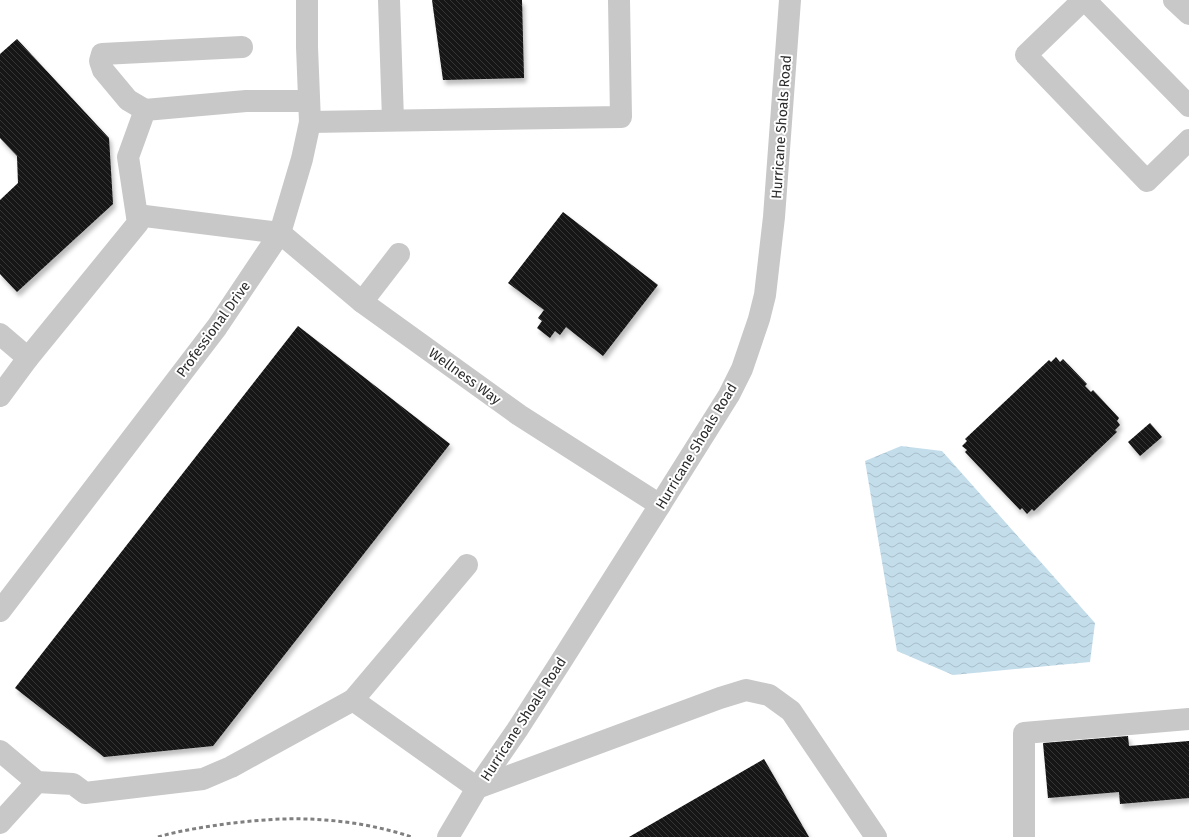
<svg xmlns="http://www.w3.org/2000/svg" width="1189" height="837" viewBox="0 0 1189 837" font-family="'Fira Sans',sans-serif">
  <style>
    .water { fill: url(#water-waves) }
    .building { fill: url(#building-back-hatch); filter: url(#shadow) }
    .lines { fill: none; stroke-linecap: round; stroke-linejoin: round }
    .minor { stroke: #c8c8c8; stroke-width: 22 }
    .rail { stroke: #808080; stroke-width: 3; stroke-dasharray: 4 3; stroke-linecap: butt }
    .labels { text-anchor: middle; stroke-width: 4; stroke-linejoin: round; paint-order: stroke }
    .street-label { font-size: 14px; fill: #2b2b2b; stroke: #fff }
  </style>
  <defs>
    <pattern id="water-waves" width="16" height="10" patternUnits="userSpaceOnUse"><rect width="16" height="10" fill="#c3ddeb"/><path d="M0 5q4-4 8 0t8 0" fill="none" stroke="#a8beca"/></pattern>
    <pattern id="building-back-hatch" width="6" height="6" patternUnits="userSpaceOnUse"><rect width="6" height="6" fill="#121212"/><path d="M-1 5l2 2M0 0l6 6M5-1l2 2" fill="none" stroke="#353535"/></pattern>
    <filter id="shadow"><feDropShadow dx="2.5" dy="4.5" stdDeviation="2" flood-color="#0004"/></filter>
  </defs>
  <rect width="100%" height="100%" fill="#fff"/>
  <polygon class="water" points="901,446 942,451 1095,623 1090,662 953,675 897,651 865,461"/>
  <g class="building">
    <polygon points="432,0 522,0 524,78 443,80"/>
    <polygon points="17,39 109,138 113,204 17,292 0,274 0,200 18,183 17,156 0,138 0,54"/>
    <polygon points="563,212 658,285 603,356 566,327 560,335 555,331 550,338 537,328 542,321 538,318 544,310 508,283"/>
    <polygon points="298,326 450,444 213,746 104,757 15,688"/>
    <polygon points="1056,357 1060,362 1063,359 1087,384 1085,386 1091,392 1093,390 1119,418 1117,421 1120,425 1115,430 1117,432 1034,511 1032,509 1027,514 1022,508 1020,510 965,452 967,450 962,446 967,441 965,439 1049,360 1051,362"/>
    <polygon points="1150,423 1162,437 1140,456 1128,442"/>
    <polygon points="1128,736 1129,746 1189,741 1189,798 1120,804 1119,792 1048,798 1043,743"/>
    <polygon points="764,759 809,837 629,837"/>
  </g>
  <g class="lines">
    <g class="minor">
      <polyline points="389,0 393,120"/>
      <polyline points="1083,0 1026,55 1147,181 1189,140"/>
      <polyline points="1085,0 1189,106"/>
      <polyline points="1174,0 1189,14"/>
      <polyline points="145,110 128,100 103,70 100,61 102,54 242,47"/>
      <polyline points="310,122 621,117 619,0"/>
      <polyline points="137,215 280,233 362,302 519,415 660,505"/>
      <polyline points="362,302 399,254"/>
      <polyline points="0,334 28,358"/>
      <polyline points="0,396 28,358 138,223 128,157 145,110 246,101 309,101"/>
      <polyline points="467,565 353,700 477,788"/>
      <polyline points="0,611 217,327 280,233 302,159 310,122 307,47 307,0"/>
      <polyline points="0,751 37,782 73,784 85,793 203,779 231,767 353,700"/>
      <polyline points="477,788 720,698 746,690 769,695 791,711 876,837"/>
      <polyline points="0,823 37,782"/>
      <polyline points="448,837 477,788 517,730 560,663 660,505 729,395 742,369 759,319 765,295 774,217 790,0"/>
      <polyline points="1024,837 1024,733 1189,719"/>
    </g>
    <path class="rail" d="M158,837c20,-6 40,-9 60,-12 29,-4 59,-7 89,-6 35,1 72,7 105,18"/>
  </g>
  <g class="labels">
    <g class="street-label">
      <text transform="translate(781 127) rotate(-86)" y="5">Hurricane Shoals Road</text>
      <text transform="translate(213 329) rotate(-54)" y="5">Professional Drive</text>
      <text transform="translate(465 376) rotate(36)" y="5">Wellness Way</text>
      <text transform="translate(696 446) rotate(-59)" y="5">Hurricane Shoals Road</text>
      <text transform="translate(523 719) rotate(-57)" y="5">Hurricane Shoals Road</text>
    </g>
  </g>
</svg>
